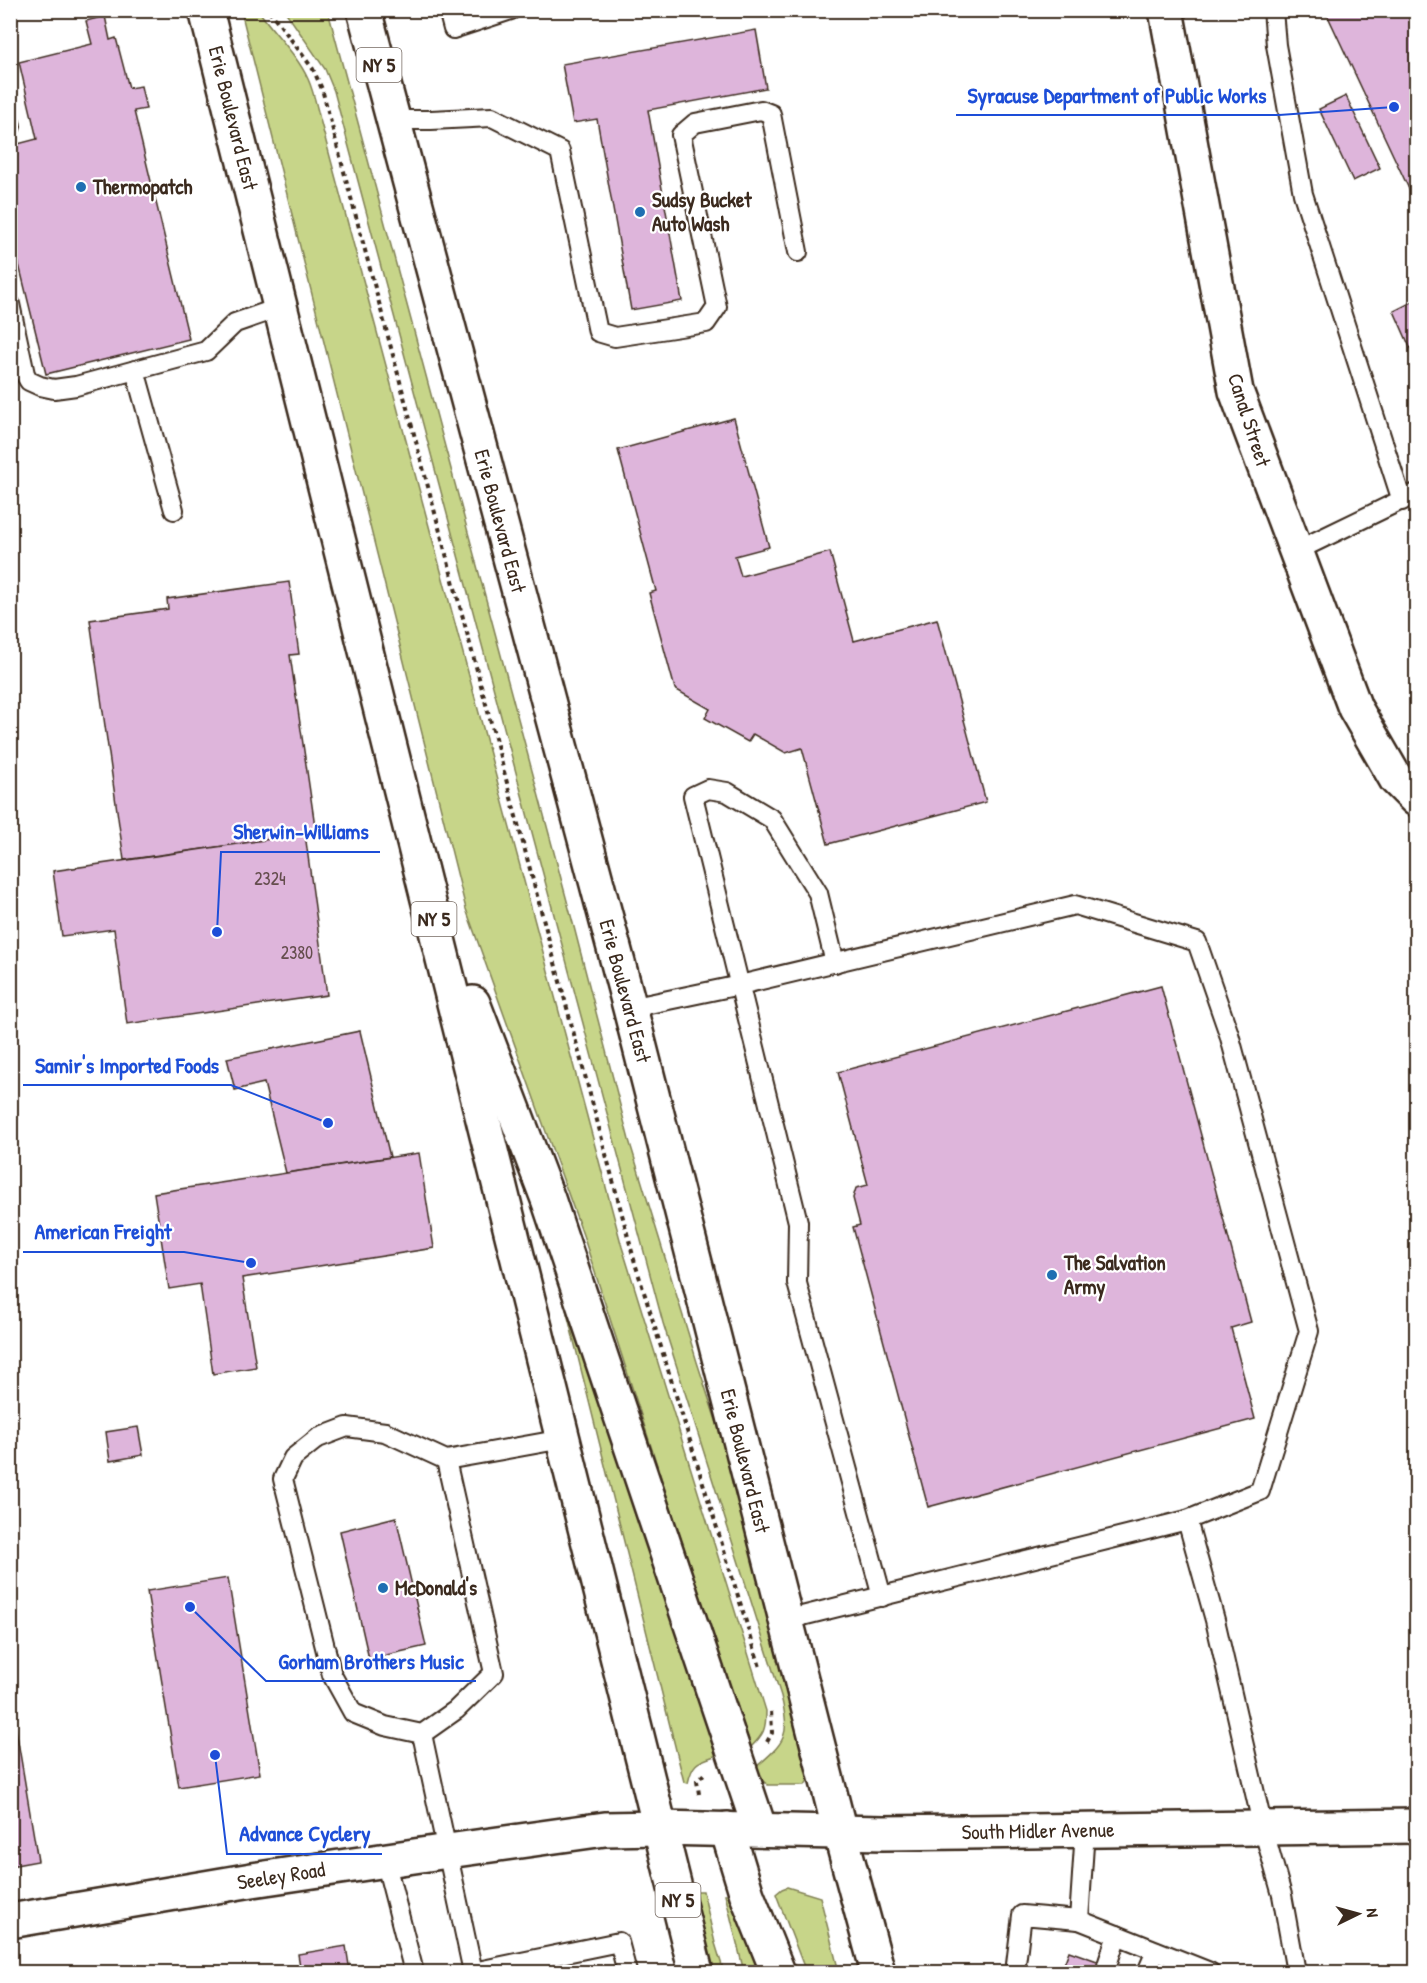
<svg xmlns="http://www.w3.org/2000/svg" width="1427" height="1983" viewBox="0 0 1427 1983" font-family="'Patrick Hand',sans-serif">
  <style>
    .green { fill: #c7d589; stroke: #818054; stroke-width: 1.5 }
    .building { fill: #deb5db; stroke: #3b2a1e; stroke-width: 1.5 }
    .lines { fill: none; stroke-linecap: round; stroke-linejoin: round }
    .service-casing { stroke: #3b2a1e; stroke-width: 22 }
    .minor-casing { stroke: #3b2a1e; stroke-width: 38 }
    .tertiary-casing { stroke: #3b2a1e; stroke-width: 38 }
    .secondary-casing { stroke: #3b2a1e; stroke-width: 38 }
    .primary-casing { stroke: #3b2a1e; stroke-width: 38 }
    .path { stroke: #3b2a1e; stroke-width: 4; stroke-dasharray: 4.5 4.5; stroke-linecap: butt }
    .service { stroke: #fff; stroke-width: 18 }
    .minor { stroke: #fff; stroke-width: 33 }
    .tertiary { stroke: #fff; stroke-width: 33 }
    .secondary { stroke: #fff; stroke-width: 33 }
    .primary { stroke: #fff; stroke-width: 33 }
    .poi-dot { fill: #1f6fb2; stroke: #fff; stroke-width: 2 }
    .labels { text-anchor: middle; stroke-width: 4.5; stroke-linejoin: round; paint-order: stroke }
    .number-label { font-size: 18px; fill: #644d4d }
    .shield { fill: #fff; stroke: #766a62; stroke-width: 1.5 }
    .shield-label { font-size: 20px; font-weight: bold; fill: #3b2a1e }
    .street-label { font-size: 21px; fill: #3b2a1e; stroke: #fff }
    .poi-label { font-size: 21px; font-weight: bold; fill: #3b2a1e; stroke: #fff; text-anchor: start }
    .leader { fill: none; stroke: #1d4ed8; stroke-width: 2 }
    .callout-dot { fill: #1d4ed8; stroke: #fff; stroke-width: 2 }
    .callout-label { font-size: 22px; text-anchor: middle; font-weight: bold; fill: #1d4ed8; stroke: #fff; stroke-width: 4.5; stroke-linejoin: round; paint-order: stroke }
  </style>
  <rect width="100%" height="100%" fill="#fff"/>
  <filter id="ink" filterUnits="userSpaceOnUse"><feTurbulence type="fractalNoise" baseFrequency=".0167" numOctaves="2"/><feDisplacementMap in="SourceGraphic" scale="12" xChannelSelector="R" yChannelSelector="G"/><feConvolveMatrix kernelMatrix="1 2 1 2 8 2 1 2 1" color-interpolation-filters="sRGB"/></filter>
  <g filter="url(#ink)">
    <g class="green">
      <path d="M241,11h18c15,23 37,42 49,68 6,13 9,30 13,44l301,1124 144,464c0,18 -2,23 -15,36l-75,-223 -93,-289 -117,-326z"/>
      <path d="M285,11h43l246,916 55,213 68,222 36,111 77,303 -5,9h-37l-5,-4 -8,-13c30,-26 36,-31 26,-72l-118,-373 -329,-1232 -9,-22z"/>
      <path d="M561,1289l159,465c-21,8 -27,6 -32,29l-4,-1 -1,-4z"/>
      <polygon points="787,1887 820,1897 839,1972 806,1972 776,1894 782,1889"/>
      <polygon points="694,1891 703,1891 715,1943 724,1972 714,1972"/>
      <polygon points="725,1894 736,1894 765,1972 744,1972"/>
    </g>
    <g class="building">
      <polygon points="1325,10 1416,10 1416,204"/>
      <polygon points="105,16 110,40 116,38 129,88 141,86 146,109 134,111 189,339 46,374 10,228 10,146 37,139 19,62 92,44 86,21"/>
      <polygon points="756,30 766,88 648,110 682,301 631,310 597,119 573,123 562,64"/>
      <polygon points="1346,96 1380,168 1353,181 1319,109"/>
      <polygon points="1416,300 1416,361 1394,311"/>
      <polygon points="734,418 769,547 735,556 741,576 830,552 854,641 937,619 986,802 828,844 802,748 786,753 753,734 748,742 705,718 710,709 675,689 649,593 656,591 618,450"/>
      <polygon points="289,582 299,654 290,655 316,833 124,860 90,620 168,609 167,599"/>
      <polygon points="305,834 327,995 127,1024 114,929 62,936 53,871"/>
      <polygon points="1161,986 1251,1322 1231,1328 1255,1419 928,1507 853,1227 860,1225 853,1198 856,1188 868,1185 838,1072"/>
      <polygon points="360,1031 390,1157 286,1173 264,1083 235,1090 227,1058"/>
      <polygon points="419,1153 434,1248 242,1278 256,1367 213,1374 200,1284 169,1289 154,1193"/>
      <polygon points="138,1427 143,1455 110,1461 106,1432"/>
      <polygon points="396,1517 426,1646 369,1659 340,1531"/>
      <polygon points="228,1578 260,1774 179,1787 147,1591"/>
      <polygon points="16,1729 38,1861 10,1866 10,1730"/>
      <polygon points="346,1946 350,1972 301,1972 298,1954"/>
      <polygon points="1069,1951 1128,1972 1061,1972"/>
      <polygon points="219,1967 220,1972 177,1972"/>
    </g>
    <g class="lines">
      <defs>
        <g id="service">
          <polyline points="448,10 453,29 511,10"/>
          <polyline points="1273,10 1276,45 1303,194 1402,501"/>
          <polyline points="393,120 431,120 492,117 560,151 598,332 615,337 706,323 717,307 681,135 695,123 761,110 771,114 798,252"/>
          <polyline points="10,123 11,126"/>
          <polyline points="10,304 25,374 29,381 40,386 54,389 76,386 206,351 235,323 281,307"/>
          <polyline points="135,370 174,510"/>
          <polyline points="1296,551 1416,493"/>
          <polyline points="835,963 818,893 772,819 727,792 708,789 693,796 798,1222 797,1283 882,1597"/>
          <polyline points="630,1008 740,985 1075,905 1197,942 1229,1034 1309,1331 1260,1491 1187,1520"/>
          <polyline points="446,1460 494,1673 456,1710 422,1734 385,1726 353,1713 332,1675 283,1479 293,1458 318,1438 347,1427 385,1432 446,1460 563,1439"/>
          <polyline points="786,1620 1187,1520 1215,1620 1263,1828 1282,1895 1296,1972"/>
          <polyline points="422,1734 473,1972 619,1942 627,1972"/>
          <polyline points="385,1860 414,1972"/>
          <polyline points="1079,1920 1210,1972"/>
          <polyline points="1107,1965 1117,1935"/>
          <polyline points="1015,1972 1022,1915 1079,1920 1085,1830"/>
          <polyline points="1147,1972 1156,1951"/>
        </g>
        <polyline id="minor" points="1166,10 1236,391 1355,708 1396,779 1416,799"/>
        <polyline id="tertiary" points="10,1921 252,1880 448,1851 605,1829 659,1828"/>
        <polyline id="secondary" points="659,1828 883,1833 1416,1826"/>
        <g id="primary">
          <polyline points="206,10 696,1972"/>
          <polyline points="364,10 630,1008 840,1832 878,1972"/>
          <polyline points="473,1003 548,1199 760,1830"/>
          <polyline points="727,1829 747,1895 778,1972"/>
        </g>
      </defs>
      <use href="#service" class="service-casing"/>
      <use href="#minor" class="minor-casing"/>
      <use href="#tertiary" class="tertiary-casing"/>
      <use href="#secondary" class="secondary-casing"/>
      <use href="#primary" class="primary-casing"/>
      <g class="path">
        <polyline points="269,10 313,69 322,89 635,1263 760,1667"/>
        <polyline points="767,1742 772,1733 771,1709"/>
        <polyline points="699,1794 697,1781 706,1772"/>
      </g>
      <use href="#service" class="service"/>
      <use href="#minor" class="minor"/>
      <use href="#tertiary" class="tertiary"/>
      <use href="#secondary" class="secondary"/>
      <use href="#primary" class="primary"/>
    </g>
  </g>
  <g class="poi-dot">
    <circle cx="81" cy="187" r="6"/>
    <circle cx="640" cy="212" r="6"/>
    <circle cx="1052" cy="1275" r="6"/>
    <circle cx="383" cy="1588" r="6"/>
  </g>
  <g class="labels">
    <g class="number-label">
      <text x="270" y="885">2324</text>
      <text x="297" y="959">2380</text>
    </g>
    <g class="shield">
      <rect x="356.5" y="48" width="45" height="34" rx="4.5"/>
      <rect x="411.5" y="902" width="45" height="34" rx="4.5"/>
      <rect x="655.5" y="1883" width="45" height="34" rx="4.5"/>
    </g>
    <g class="shield-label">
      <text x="379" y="72">NY 5</text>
      <text x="434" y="926">NY 5</text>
      <text x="678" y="1907">NY 5</text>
    </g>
    <g class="street-label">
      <text transform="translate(233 118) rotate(76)" y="7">Erie Boulevard East</text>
      <text transform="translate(1249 420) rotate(72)" y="7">Canal Street</text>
      <text transform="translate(500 521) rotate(75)" y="7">Erie Boulevard East</text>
      <text transform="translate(625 991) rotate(75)" y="7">Erie Boulevard East</text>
      <text transform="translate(745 1461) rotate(76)" y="7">Erie Boulevard East</text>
      <text transform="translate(1038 1831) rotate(-1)" y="7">South Midler Avenue</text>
      <text transform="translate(281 1876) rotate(-9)" y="7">Seeley Road</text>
    </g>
    <g class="poi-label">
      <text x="93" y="194">Thermopatch</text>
      <text x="652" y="207">Sudsy Bucket<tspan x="652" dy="24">Auto Wash</tspan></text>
      <text x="1064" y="1270">The Salvation<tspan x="1064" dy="24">Army</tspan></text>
      <text x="395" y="1595">McDonald's</text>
    </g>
  </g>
  <path class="leader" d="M1394 107L1279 115H956M217 932L221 852H380M328 1123L231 1085H23M251 1263L184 1252H23M190 1607L266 1681H476M215 1755L227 1854H382"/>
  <g class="callout-dot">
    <circle cx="1394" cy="107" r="6"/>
    <circle cx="217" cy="932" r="6"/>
    <circle cx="328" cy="1123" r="6"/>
    <circle cx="251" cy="1263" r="6"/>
    <circle cx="190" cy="1607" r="6"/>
    <circle cx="215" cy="1755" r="6"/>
  </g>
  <g class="callout-label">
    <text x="1117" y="103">Syracuse Department of Public Works</text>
    <text x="301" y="839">Sherwin-Williams</text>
    <text x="127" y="1073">Samir's Imported Foods</text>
    <text x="103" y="1239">American Freight</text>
    <text x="371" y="1669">Gorham Brothers Music</text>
    <text x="305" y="1841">Advance Cyclery</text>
  </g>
  <rect width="1427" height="1983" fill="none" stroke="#fff" stroke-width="36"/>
  <rect x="18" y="18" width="1391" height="1947" fill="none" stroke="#3b2a1e" stroke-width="2" filter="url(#ink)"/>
  <g transform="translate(1358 1914) rotate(85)" stroke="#ffffff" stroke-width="4.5" paint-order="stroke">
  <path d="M0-4.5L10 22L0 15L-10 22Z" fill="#3b2a1e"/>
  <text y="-9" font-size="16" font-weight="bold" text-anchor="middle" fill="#3b2a1e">N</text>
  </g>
</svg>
